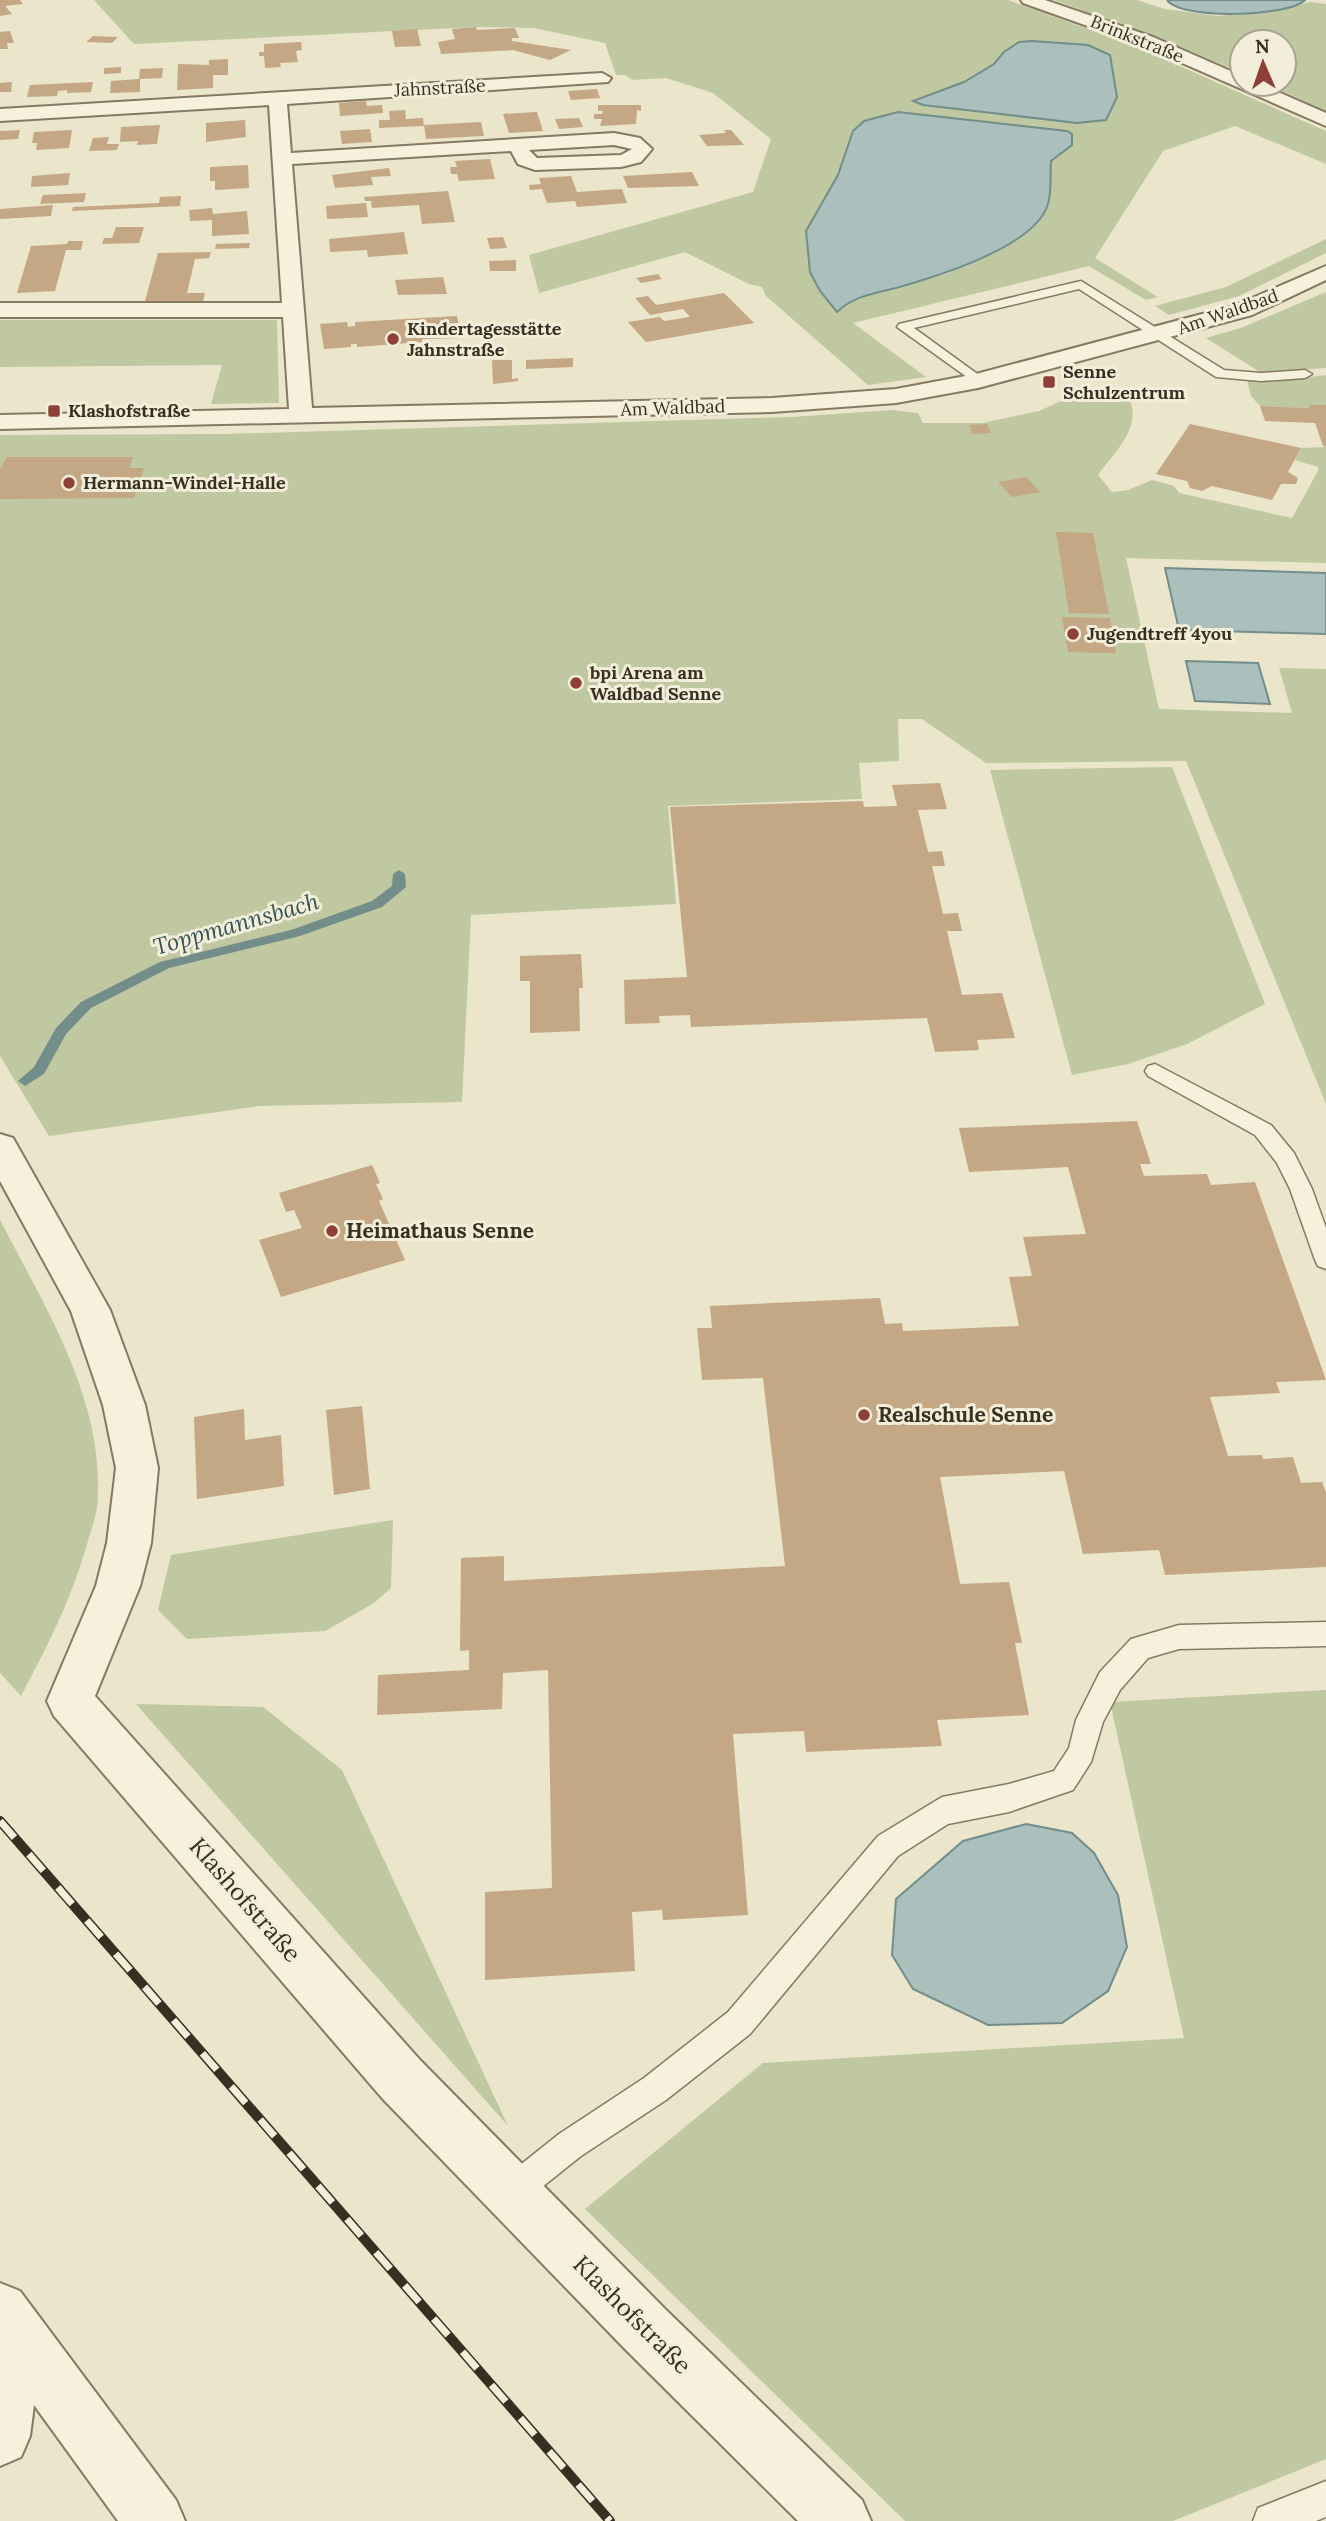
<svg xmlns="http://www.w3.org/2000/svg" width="1326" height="2521" viewBox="0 0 1326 2521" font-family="Lora,serif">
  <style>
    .green { fill: #bfc8a0; fill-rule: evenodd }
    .water { fill: #abc0bc; stroke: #728d8a; stroke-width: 2 }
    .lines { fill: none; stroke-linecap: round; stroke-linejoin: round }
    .stream { fill: #728d8a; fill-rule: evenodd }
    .building { fill: #c4a785 }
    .service-casing { stroke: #867961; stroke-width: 3 }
    .minor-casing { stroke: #867961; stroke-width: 4 }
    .service { fill: #f6f1dd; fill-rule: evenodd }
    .minor { fill: #f6f1dd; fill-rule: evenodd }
    .rail-casing { stroke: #382f22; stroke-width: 10 }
    .rail { stroke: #f3eeda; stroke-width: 7; stroke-dasharray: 22; stroke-linecap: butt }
    .poi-dot { fill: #8e4037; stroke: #f3eeda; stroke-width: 2.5 }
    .labels { text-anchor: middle; stroke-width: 6; stroke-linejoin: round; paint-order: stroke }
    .far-street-label { font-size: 18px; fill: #382f22; stroke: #f3eeda }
    .far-poi-label { font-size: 18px; font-weight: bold; fill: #382f22; stroke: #f3eeda; text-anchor: start }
    .poi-label { font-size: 21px; font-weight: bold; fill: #382f22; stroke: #f3eeda; text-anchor: start }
    .water-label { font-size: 23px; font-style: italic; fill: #335456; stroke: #f3eeda }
    .near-street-label { font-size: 24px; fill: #382f22; stroke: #f3eeda }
  </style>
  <rect width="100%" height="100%" fill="#eae5cb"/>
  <g class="green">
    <path d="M94,0h914l124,45 194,86v33l-91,-38 -72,25 -68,107 63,39 -12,3 -57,-34 -236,57 73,54 -58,8 -102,-89 -4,-9 -13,-3 -64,-32 -146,41 -10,-38 224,-63 18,-53 -58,-46 -47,-15 -33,2 -8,-5h-9l-11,-32 -71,-15 -58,-1 -342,17zM1045,41l51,7 10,72 -29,3 -154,-18 -9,-5 50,-18 30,-18 11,-12 14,-10zM898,112l169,19 5,3v11l-21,16 -3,44 -99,68 -95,26 -11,6 -23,-14 -10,-19 -4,-41 32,-56 15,-44 30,-16z"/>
    <polygon points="1054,0 1137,0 1165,9 1218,16 1286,9 1310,2 1326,4 1326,111 1267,84 1284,84 1284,42 1242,42 1242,73 1158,38"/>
    <polygon points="1326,239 1326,253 1239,296 1169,315 1155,306 1226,287"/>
    <polygon points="1326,292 1326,368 1260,372 1206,338 1241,328"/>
    <polygon points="0,320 277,320 279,403 211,404 222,365 0,367"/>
    <polygon points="1326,375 1326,405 1310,405 1310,408 1260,406 1251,396 1247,380 1277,381"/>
    <path d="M1117,395l12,4c14,28 -16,55 -31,76l14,17 16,-2 24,-10 22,6 5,7 113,25 26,-47v-4l-23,-7 6,-12 25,-1v116l-200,-5 33,151 133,4 -13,-45 47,1v435l-140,-343 -200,2 -64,-44h-24l1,42 -40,2 3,36 -194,7 8,98 -205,11 -9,187 -203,4 -210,30 -49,-80v-621l226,-1 565,-17 101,-7 26,3 5,10h59l57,-12 22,-10z"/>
    <polygon points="1172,767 1265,1004 1187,1044 1128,1064 1072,1075 990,770"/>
    <path d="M0,1220c46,89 107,184 97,288 -2,12 -7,25 -10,36 -15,54 -40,103 -66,152l-21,-23z"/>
    <polygon points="393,1520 391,1588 374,1603 325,1631 187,1639 158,1610 171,1555"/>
    <polygon points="1326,1690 1326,2459 1173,2521 905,2521 585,2209 763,2063 1184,2038 1110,1702"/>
    <polygon points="136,1704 263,1707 342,1770 508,2126"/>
  </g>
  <g class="water">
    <path d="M1167,0h138c-14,16 -123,21 -138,0z"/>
    <polygon points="1032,41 1088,45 1110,55 1117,97 1106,120 1077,123 923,105 913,101 964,82 994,64 1004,52 1019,42"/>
    <path d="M898,112l169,19 5,3v11l-21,16c-1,13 1,30 -3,43 -13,43 -113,73 -152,84 -21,5 -43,8 -59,24l-17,-21 -10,-19 -4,-41 32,-56 15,-44 11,-10z"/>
    <polygon points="1165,568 1326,573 1326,634 1179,630"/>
    <polygon points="1186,661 1258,663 1270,704 1195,701"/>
    <polygon points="1026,1824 1072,1833 1094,1853 1118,1895 1127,1947 1108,1991 1062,2023 988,2025 913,1989 892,1955 896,1899 963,1841"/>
  </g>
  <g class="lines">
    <polygon class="stream" points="399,870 405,874 406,887 382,907 300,936 169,968 91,1008 66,1034 44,1074 25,1086 18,1081 34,1067 56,1028 81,1002 160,962 291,930 372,901 392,886 393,874"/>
  </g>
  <g class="building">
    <polygon points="0,0 20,0 23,4 5,6 12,14 0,16"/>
    <polygon points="476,27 477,30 515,28 519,38 512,38 512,41 571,50 550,60 513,50 441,54 438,42 455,39 452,29"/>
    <polygon points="417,29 421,46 395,47 392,31"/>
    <polygon points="10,31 14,43 7,43 8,49 0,49 0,32"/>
    <polygon points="93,36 118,37 112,43 86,42"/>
    <polygon points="301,42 302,50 296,51 298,62 280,63 281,67 265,68 264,56 259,56 259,52 264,52 264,44"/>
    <polygon points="228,59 228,75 213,75 213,88 177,90 178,64 209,65 209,60"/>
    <polygon points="121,67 121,73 104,74 104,68"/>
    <polygon points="163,68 162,78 140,79 140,92 110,93 111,81 139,79 140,69"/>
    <polygon points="12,82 11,92 0,92 0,83"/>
    <polygon points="93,82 91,92 67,93 67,90 58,91 57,96 27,97 30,85"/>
    <polygon points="597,89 600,98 571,100 568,91"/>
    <polygon points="366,101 367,106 382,105 383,113 340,116 339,103"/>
    <polygon points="598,105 641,105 641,111 637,110 636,124 600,126 602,119 594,119 594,114 602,114 603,111 598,111"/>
    <polygon points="405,110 406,119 423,118 424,126 379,128 379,120 390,120 389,111"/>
    <polygon points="537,112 543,131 509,133 503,114"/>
    <polygon points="579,118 583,127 559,129 555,119"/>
    <polygon points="245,120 246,137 206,142 206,123"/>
    <polygon points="481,122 484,136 426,139 424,125"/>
    <polygon points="160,125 157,144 137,145 138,141 120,142 121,127"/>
    <polygon points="370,129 372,142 342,144 340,131"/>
    <polygon points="20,130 18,139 0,140 0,131"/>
    <polygon points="72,130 69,148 36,150 37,143 32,143 34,132"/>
    <polygon points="724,130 731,130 744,145 707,146 699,135 726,133"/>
    <polygon points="109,137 107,144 119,144 117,150 89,151 93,138"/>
    <polygon points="490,159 495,179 459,181 457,174 451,174 450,167 457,167 455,161"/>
    <polygon points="248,165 249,188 215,190 215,181 210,181 210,167"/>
    <polygon points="389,168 391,176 371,177 373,185 335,188 332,175"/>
    <polygon points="692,172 699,186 628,188 623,176"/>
    <polygon points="70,173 68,185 31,187 32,176"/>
    <polygon points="571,176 577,192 622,189 627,203 577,207 575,201 547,203 542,189 530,190 529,185 541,184 539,178"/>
    <polygon points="448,191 455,222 422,224 419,205 372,208 371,201 365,201 364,197"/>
    <polygon points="86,193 84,202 40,204 43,195"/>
    <polygon points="181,196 180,206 72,211 73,207 159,203 160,197"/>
    <polygon points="366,203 368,217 327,219 326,206"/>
    <polygon points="53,205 51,216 0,219 0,209"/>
    <polygon points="212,208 213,214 247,211 249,234 212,236 212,220 190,221 189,210"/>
    <polygon points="116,227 144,227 139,243 102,244 104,238 112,238"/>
    <polygon points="404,232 408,254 368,257 367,250 330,252 329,239"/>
    <polygon points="503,237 507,248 490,249 487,238"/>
    <polygon points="68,241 83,241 81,250 66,250 55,291 17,293 31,246 67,244"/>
    <polygon points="250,243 249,248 215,249 216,244"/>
    <polygon points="211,252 209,258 195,259 187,293 205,293 203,302 145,301 158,253"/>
    <polygon points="516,260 516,271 490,271 489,261"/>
    <polygon points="658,274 662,279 641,283 636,278"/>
    <polygon points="443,277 447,294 398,295 395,280"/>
    <polygon points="724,293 754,323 646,342 628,322 660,317 664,321 690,317 683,309 650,315 635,298 648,296 656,305"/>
    <polygon points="457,316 462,338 422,339 422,342 357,347 357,344 351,344 351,347 324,349 320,324 347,322 348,327 355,326 355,322"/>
    <polygon points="573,358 573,367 526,369 526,360"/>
    <polygon points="492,360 512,360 512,379 518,378 518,381 493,384"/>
    <polygon points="1309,405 1326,405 1326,447 1323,446 1315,423 1265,421 1260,406 1310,408"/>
    <polygon points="987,424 991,433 972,434 969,425"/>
    <polygon points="1190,424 1301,448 1288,472 1298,478 1296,484 1281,484 1272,500 1212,486 1202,491 1190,488 1187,481 1156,474"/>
    <polygon points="7,457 133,457 129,468 144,468 134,498 0,499 0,469"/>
    <polygon points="1026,477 1040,492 1012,497 998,482"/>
    <polygon points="1056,532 1093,533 1109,614 1069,613"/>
    <polygon points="1062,617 1110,618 1116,653 1068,652"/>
    <polygon points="940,783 947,809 918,810 928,852 942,851 945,866 932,866 943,914 958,913 962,931 947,931 962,995 1002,993 1015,1038 977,1040 979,1050 935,1052 927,1018 691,1027 690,1015 659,1016 660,1023 625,1024 624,980 687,977 670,807 863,801 864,807 897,806 892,785"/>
    <polygon points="581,954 583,988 579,988 580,1031 530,1033 530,981 520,981 520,956"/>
    <polygon points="1137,1121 1151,1164 1140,1164 1144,1176 1207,1174 1211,1185 1255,1182 1326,1380 1276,1382 1280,1393 1210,1397 1228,1456 1262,1455 1263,1459 1293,1457 1301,1483 1322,1482 1326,1492 1326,1567 1165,1575 1159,1550 1083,1554 1064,1471 940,1477 960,1584 1009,1582 1022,1643 1015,1643 1029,1715 937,1720 942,1746 806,1752 804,1731 733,1734 748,1915 663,1920 662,1910 632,1912 635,1971 485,1980 485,1892 552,1888 548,1670 503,1673 502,1709 377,1715 378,1675 469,1670 469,1650 460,1651 461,1558 504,1556 504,1581 785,1566 763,1378 702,1380 697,1328 712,1328 710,1306 880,1298 885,1324 902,1323 903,1331 1019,1326 1009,1277 1032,1276 1023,1237 1086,1234 1068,1167 969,1172 959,1128"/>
    <polygon points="372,1165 380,1183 376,1184 383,1199 379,1201 405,1260 281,1297 259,1240 302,1228 294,1210 286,1212 279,1193"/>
    <polygon points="362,1406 370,1489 334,1495 326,1410"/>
    <polygon points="244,1409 245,1440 281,1435 284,1486 197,1499 194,1417"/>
  </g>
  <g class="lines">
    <defs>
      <g id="service">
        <polygon points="1081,281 1224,370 1261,373 1305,370 1312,374 1305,378 1261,381 1216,377 1079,289 914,328 983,378 983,384 978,385 897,327 899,324"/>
        <polygon points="1155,1064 1271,1125 1294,1153 1312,1189 1326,1228 1326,1269 1318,1266 1315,1260 1290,1189 1277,1163 1255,1135 1148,1076 1145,1071 1148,1066"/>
        <polygon points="1326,1622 1326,1646 1179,1649 1148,1658 1120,1690 1103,1722 1091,1762 1073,1790 1009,1812 948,1824 898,1856 750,2034 666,2100 581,2156 522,2203 511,2208 500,2203 495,2192 500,2181 559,2134 644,2078 728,2012 878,1836 942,1797 1009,1784 1054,1771 1069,1748 1076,1720 1100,1672 1131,1639 1179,1625"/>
        <polygon points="1326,2481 1326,2517 1316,2521 1253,2521 1258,2508"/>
      </g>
      <g id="minor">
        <polygon points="1021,0 1045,0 1153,37 1242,76 1242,84 1260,84 1326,113 1326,126 1141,45 1023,3"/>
        <path d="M602,73l9,5 -3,4 -321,22 4,49 323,-20 26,5 12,11 -11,13 -20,5 -86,3 -17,-6 -7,-13 -219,13 20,244 460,-10 124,-9 80,-15 260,-69 90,-39v14l-74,35 -274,73 -82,15 -124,9 -772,17v-14l289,-6 -6,-92h-283v-14h282l-13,-198 -269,16v-12zM614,145l18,4 -11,6 -84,3 -8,-8z"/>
        <polygon points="0,1134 13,1138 110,1310 145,1405 158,1468 151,1543 140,1586 95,1696 420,2060 665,2309 862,2500 871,2521 798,2521 625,2349 382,2098 54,1716 47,1701 96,1586 107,1543 116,1468 103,1405 71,1311 0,1181"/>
        <polygon points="0,2283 20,2291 176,2500 185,2521 118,2521 34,2405 30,2436 21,2457 0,2466"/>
      </g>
    </defs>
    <use href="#service" class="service-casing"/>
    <use href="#minor" class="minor-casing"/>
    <use href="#service" class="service"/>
    <use href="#minor" class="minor"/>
    <defs>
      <polyline id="rail" points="0,1821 610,2521"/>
    </defs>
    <use href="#rail" class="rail-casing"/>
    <use href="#rail" class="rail"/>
  </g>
  <g class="poi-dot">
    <circle cx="393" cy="339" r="7"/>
    <rect x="1042" y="375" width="14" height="14" rx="3.5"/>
    <rect x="47" y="404" width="14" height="14" rx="3.5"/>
    <circle cx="69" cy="483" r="7"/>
    <circle cx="1073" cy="634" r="7"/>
    <circle cx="576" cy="683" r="7"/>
    <circle cx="332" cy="1231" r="7"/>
    <circle cx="864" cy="1415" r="7"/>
  </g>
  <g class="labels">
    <g class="far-street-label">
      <text transform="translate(1137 39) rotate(22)" y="6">Brinkstraße</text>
      <text transform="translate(440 88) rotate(-3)" y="6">Jahnstraße</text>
      <text transform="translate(1228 312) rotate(-19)" y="6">Am Waldbad</text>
      <text transform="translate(673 408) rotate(-2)" y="6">Am Waldbad</text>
    </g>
    <g class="far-poi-label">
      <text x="407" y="335">Kindertagesstätte<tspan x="407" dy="21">Jahnstraße</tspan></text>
      <text x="1063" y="378">Senne<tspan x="1063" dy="21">Schulzentrum</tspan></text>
      <text x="68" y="417">Klashofstraße</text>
      <text x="83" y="489">Hermann-Windel-Halle</text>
      <text x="1087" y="640">Jugendtreff 4you</text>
      <text x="590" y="679">bpi Arena am<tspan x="590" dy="21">Waldbad Senne</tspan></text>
    </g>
    <g class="poi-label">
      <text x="346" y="1238">Heimathaus Senne</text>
      <text x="878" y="1422">Realschule Senne</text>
    </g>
    <g class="water-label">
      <text transform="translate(236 924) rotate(-16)" y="8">Toppmannsbach</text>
    </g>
    <g class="near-street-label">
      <text transform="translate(245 1900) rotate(49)" y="8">Klashofstraße</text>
      <text transform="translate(632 2315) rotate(45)" y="8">Klashofstraße</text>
    </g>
  </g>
  <g transform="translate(1263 63) rotate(358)"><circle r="33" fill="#f3eeda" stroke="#a8a290" stroke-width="2"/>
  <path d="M0-5L12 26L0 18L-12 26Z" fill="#8e4037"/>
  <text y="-10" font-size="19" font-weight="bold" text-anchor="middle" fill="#382f22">N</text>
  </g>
</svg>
